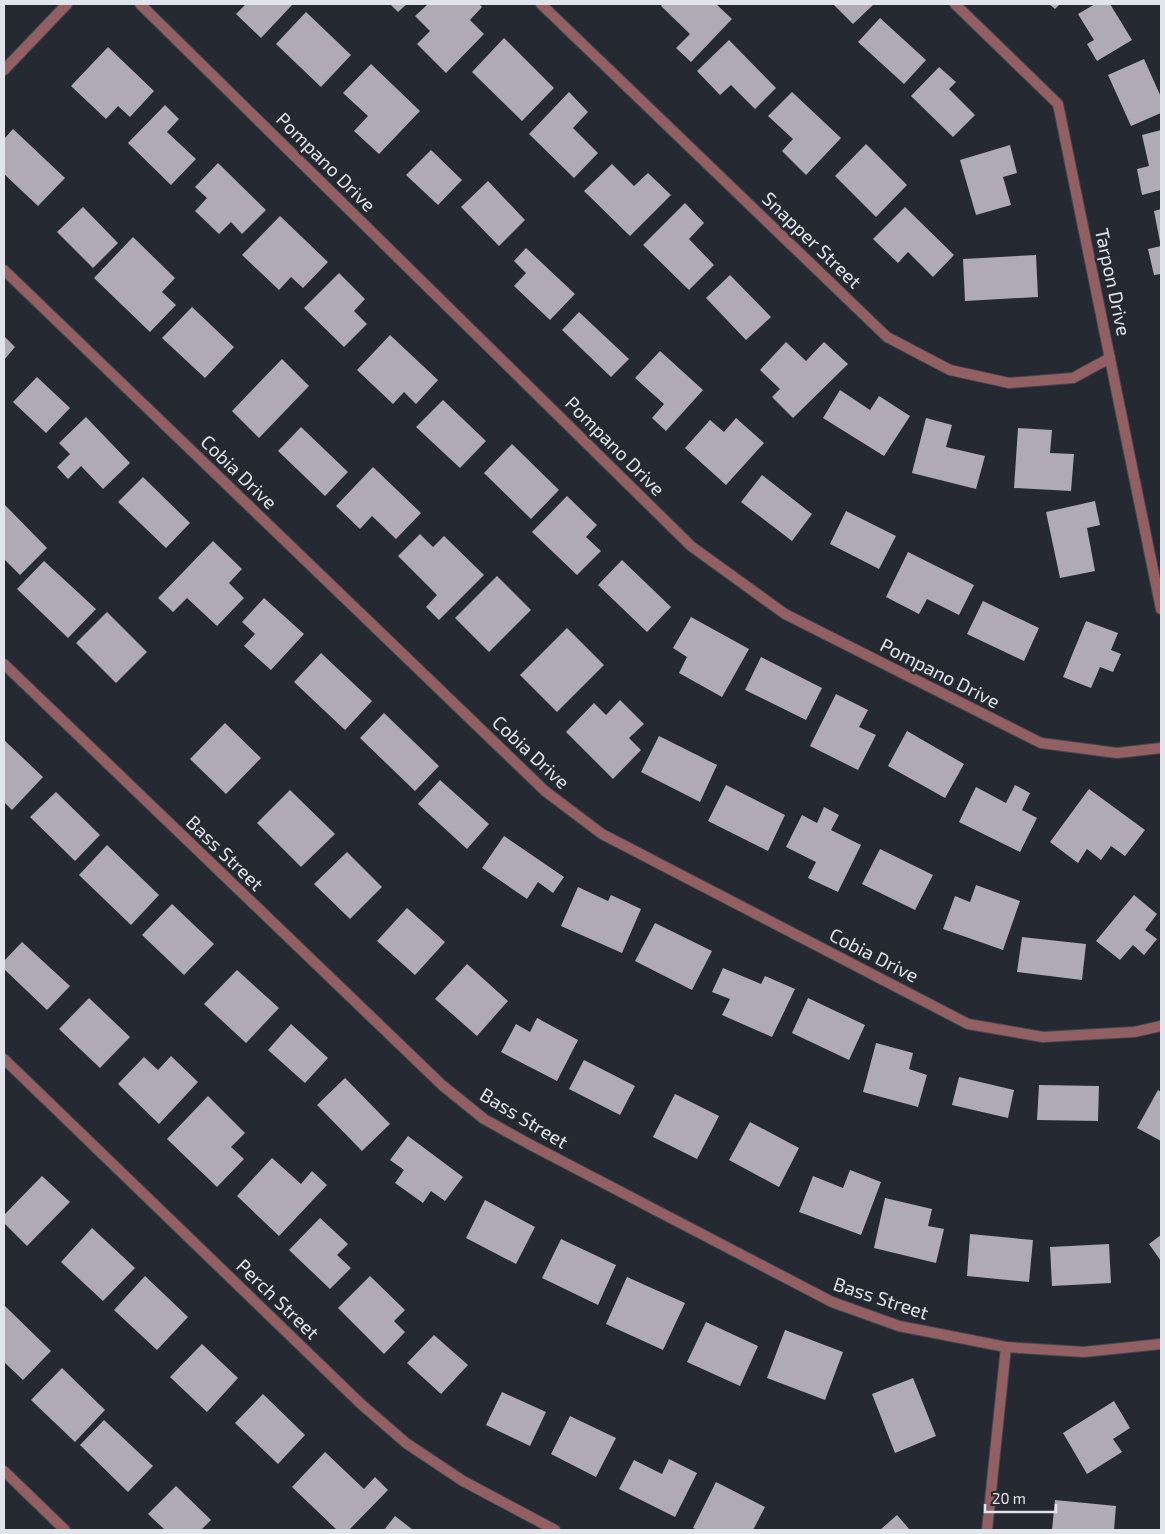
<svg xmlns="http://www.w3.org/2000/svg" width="1165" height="1534" viewBox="0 0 1165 1534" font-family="'Exo 2',sans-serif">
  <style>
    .building { fill: #afaab5 }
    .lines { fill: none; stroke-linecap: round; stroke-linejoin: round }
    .minor-casing { stroke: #43474f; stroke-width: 12 }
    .tertiary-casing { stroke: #43474f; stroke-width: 12 }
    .minor { stroke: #926062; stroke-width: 10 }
    .tertiary { stroke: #926062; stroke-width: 10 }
    .labels { text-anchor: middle; stroke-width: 5; stroke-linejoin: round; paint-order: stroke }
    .street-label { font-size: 19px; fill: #e1e4ea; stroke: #252931 }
  </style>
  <rect width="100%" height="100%" fill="#252931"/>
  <g class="building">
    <polygon points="246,4 293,4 261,38 236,14"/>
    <polygon points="390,4 407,4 398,12"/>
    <polygon points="428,4 479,4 482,7 470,20 484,34 446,73 417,44 430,31 415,16"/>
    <polygon points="663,4 716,4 732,19 691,62 676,48 690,34 661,6"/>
    <polygon points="833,4 874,4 853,24"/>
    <polygon points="1049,4 1060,4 1055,9"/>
    <polygon points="1095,4 1110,4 1132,40 1097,61 1087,44 1094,40 1078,14"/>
    <polygon points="306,12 351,55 321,87 276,44"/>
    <polygon points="880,18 926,60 904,84 858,42"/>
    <polygon points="504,38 554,88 522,121 472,72"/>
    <polygon points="729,40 776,88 755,109 731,85 720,95 697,71"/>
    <polygon points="108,47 154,91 130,117 118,106 106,119 71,86"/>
    <polygon points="1144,59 1161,97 1161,113 1131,126 1108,75"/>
    <polygon points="371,64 420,111 379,154 354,131 368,116 343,93"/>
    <polygon points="939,67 956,82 949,89 975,115 953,137 911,96"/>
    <polygon points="569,92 588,112 573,128 598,153 574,178 529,134"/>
    <polygon points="792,92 841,138 806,175 782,151 793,139 768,116"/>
    <polygon points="165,105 179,119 167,132 196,159 171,185 128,143"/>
    <polygon points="13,129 65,178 38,206 4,174 4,139"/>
    <polygon points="1161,130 1161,190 1142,195 1137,169 1149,166 1142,135"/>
    <polygon points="866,144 907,185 876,217 835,176"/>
    <polygon points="1010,145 1017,173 1003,177 1011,205 976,215 960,160"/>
    <polygon points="431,150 462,180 438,205 406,175"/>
    <polygon points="218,163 266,210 242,234 231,222 219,234 195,211 207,198 195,187"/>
    <polygon points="612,164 634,186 648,173 671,195 630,236 584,191"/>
    <polygon points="488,181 525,220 499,246 461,207"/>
    <polygon points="685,203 704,223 689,239 714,265 689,290 643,245"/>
    <polygon points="83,207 118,243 93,268 57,232"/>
    <polygon points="905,207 954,255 933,277 908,252 898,263 873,239"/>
    <polygon points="1161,209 1161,242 1160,242 1154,211"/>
    <polygon points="280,216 328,262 303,288 291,277 279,290 242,255"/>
    <polygon points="133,237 175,278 162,292 176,305 150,332 94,278"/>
    <polygon points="1161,246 1161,274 1154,275 1148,249"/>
    <polygon points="526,248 575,294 550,320 514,286 526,273 514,261"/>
    <polygon points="1036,255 1038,297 965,301 963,259"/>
    <polygon points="339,273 365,299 354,311 367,324 344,347 304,308"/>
    <polygon points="730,275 771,317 746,340 706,298"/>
    <polygon points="192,307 234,347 205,378 162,338"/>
    <polygon points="579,312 629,359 611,377 562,330"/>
    <polygon points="390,335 438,380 416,404 404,392 393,404 357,370"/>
    <polygon points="4,336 15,347 4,360"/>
    <polygon points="786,342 806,361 824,342 848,364 793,418 772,397 780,389 760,370"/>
    <polygon points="660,351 703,390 666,431 652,418 664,404 635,378"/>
    <polygon points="282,359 309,386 259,438 232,411"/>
    <polygon points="37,377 70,408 46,433 13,402"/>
    <polygon points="840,390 870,410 879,396 910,416 884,456 823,418"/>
    <polygon points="443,400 486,441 460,468 416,427"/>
    <polygon points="86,417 130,463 103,489 81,466 68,479 57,467 70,454 59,443"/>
    <polygon points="736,418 764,443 726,485 685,448 710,420 724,432"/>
    <polygon points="926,418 952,425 946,447 985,456 976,489 912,473"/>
    <polygon points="301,427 348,472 325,496 278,451"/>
    <polygon points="1018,428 1052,430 1050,453 1074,454 1071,491 1014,488"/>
    <polygon points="512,444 559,490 531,519 484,473"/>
    <polygon points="373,467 421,513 396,539 372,516 360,529 336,506"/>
    <polygon points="762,475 812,514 792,541 741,502"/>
    <polygon points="143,477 190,523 166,548 118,502"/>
    <polygon points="567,496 597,525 586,537 601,551 577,575 532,532"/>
    <polygon points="1095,501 1100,525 1087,528 1095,571 1060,578 1046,512"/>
    <polygon points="4,504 47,548 20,575 4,559"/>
    <polygon points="846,511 896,536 879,569 830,544"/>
    <polygon points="420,534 433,547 444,536 484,575 439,620 426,607 437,595 398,556"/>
    <polygon points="213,541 242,569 229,583 244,598 217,626 187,598 173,612 158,598"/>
    <polygon points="908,552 974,585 959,615 927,599 919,614 886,597"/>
    <polygon points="622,560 671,607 647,632 598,585"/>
    <polygon points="44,561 96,609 68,638 17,589"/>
    <polygon points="497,576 531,610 489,652 455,618"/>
    <polygon points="264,598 304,634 271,670 244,646 255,634 242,622"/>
    <polygon points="983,601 1039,628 1024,661 967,634"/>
    <polygon points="107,612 147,652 116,683 76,643"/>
    <polygon points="691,617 749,649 722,697 679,673 687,657 673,648"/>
    <polygon points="1086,621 1118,633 1111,650 1121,654 1113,672 1100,667 1091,688 1063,677"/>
    <polygon points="567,628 604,665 557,712 520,675"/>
    <polygon points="321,653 372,701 345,730 294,682"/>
    <polygon points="761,657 822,688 806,720 745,690"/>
    <polygon points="836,694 868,710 859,727 876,735 858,770 810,746"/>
    <polygon points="620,700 644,724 629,738 641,750 613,779 566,732 594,703 606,715"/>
    <polygon points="384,713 439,766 415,791 360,738"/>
    <polygon points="225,723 261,758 226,794 190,759"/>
    <polygon points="907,731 964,764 945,798 888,766"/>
    <polygon points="659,736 717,765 700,802 641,772"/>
    <polygon points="4,740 43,777 12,810 4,802"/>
    <polygon points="440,780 489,824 467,849 418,804"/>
    <polygon points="726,785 785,815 768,851 708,821"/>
    <polygon points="1015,785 1030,793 1022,810 1037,818 1020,852 959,822 976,787 1006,803"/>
    <polygon points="1089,789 1145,830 1125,856 1111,846 1101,860 1087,849 1078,863 1050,842"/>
    <polygon points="290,790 335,834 301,867 257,823"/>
    <polygon points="56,792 100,835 75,861 30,817"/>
    <polygon points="824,807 839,815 831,830 861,845 838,892 808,878 816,862 786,847 802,815 817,823"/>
    <polygon points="504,836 564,877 553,893 538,882 527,899 482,868"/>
    <polygon points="107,845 159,895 131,925 79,875"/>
    <polygon points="880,849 933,875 915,910 862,884"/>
    <polygon points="347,852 382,887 350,919 314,884"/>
    <polygon points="976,885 1020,901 1003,950 943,929 955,896 970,902"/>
    <polygon points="578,887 608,901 611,895 641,909 622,953 561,926"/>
    <polygon points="1134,895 1157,914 1145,930 1157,939 1144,955 1133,945 1120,960 1096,941"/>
    <polygon points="172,904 214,944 184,975 142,935"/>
    <polygon points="407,908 445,942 415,975 377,941"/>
    <polygon points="655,923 712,951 692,990 635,961"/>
    <polygon points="1022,937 1086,944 1082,980 1017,972"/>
    <polygon points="22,942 70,986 47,1010 4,969 4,961"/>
    <polygon points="467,964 508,1001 477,1036 435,999"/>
    <polygon points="723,968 761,984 765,976 795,989 772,1037 722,1015 730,999 712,992"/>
    <polygon points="237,970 279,1008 246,1043 204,1004"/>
    <polygon points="89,998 130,1037 100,1068 59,1029"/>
    <polygon points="808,998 865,1025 849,1060 792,1033"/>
    <polygon points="537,1018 578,1040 557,1081 501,1052 516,1024 530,1032"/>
    <polygon points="291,1024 328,1058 305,1083 268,1050"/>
    <polygon points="876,1043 913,1053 909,1069 927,1075 918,1107 863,1092"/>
    <polygon points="171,1056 198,1082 159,1124 118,1084 144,1057 158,1070"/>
    <polygon points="584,1060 635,1086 620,1115 569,1089"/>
    <polygon points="959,1077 1014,1090 1008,1118 952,1105"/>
    <polygon points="345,1078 390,1124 362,1151 317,1105"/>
    <polygon points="1039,1085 1099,1086 1098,1121 1037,1120"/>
    <polygon points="1158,1090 1161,1092 1161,1141 1137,1128"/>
    <polygon points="675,1094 719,1116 697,1159 653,1137"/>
    <polygon points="208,1096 245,1133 231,1147 244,1159 217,1187 167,1139"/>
    <polygon points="750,1122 799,1148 779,1187 729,1160"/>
    <polygon points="408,1136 463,1177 445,1201 431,1191 423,1203 395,1183 404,1170 390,1160"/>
    <polygon points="272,1158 301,1184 312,1171 327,1185 279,1236 237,1196"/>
    <polygon points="850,1170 881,1182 861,1235 799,1212 813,1176 843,1188"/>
    <polygon points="42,1176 70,1202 27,1246 4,1223 4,1215"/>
    <polygon points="885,1198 932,1209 928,1226 944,1229 936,1263 874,1248"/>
    <polygon points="485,1200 535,1227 516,1264 466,1238"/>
    <polygon points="320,1218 348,1244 337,1255 351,1268 330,1289 289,1250"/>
    <polygon points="92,1228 135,1268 103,1301 61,1262"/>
    <polygon points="970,1234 1033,1240 1029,1282 967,1276"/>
    <polygon points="1161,1235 1161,1261 1149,1244"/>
    <polygon points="561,1239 616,1265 598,1305 542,1278"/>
    <polygon points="1109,1244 1111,1283 1052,1286 1050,1247"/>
    <polygon points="145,1276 188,1317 157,1350 114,1310"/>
    <polygon points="370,1276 405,1310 394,1321 405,1332 384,1354 338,1308"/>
    <polygon points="627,1277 685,1303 663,1350 606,1324"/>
    <polygon points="5,1306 51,1351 23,1380 4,1362"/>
    <polygon points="706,1322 758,1346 740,1386 687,1362"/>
    <polygon points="785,1330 843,1352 825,1400 767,1378"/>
    <polygon points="434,1335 468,1365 441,1394 407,1363"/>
    <polygon points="202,1344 238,1378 207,1412 170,1377"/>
    <polygon points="62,1368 105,1410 75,1442 31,1400"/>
    <polygon points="913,1378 936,1436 895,1453 872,1394"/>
    <polygon points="502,1392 546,1412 530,1446 486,1425"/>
    <polygon points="263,1394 305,1435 278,1464 235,1423"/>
    <polygon points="1114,1401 1130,1428 1113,1439 1122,1452 1087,1474 1063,1433"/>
    <polygon points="570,1416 616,1438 596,1477 551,1454"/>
    <polygon points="104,1420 153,1466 128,1492 80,1445"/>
    <polygon points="325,1452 364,1489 375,1477 388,1490 349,1530 337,1530 292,1487"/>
    <polygon points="669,1459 697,1473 675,1517 619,1489 634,1460 662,1474"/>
    <polygon points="716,1482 765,1507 753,1530 698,1530 693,1528"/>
    <polygon points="176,1486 211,1520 201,1530 165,1530 148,1514"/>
    <polygon points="1055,1500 1116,1506 1114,1530 1052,1530"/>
    <polygon points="897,1515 910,1530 880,1530"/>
    <polygon points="395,1516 413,1530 384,1530"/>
  </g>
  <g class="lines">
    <defs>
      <g id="minor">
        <polyline points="140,4 691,546 785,614 1041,743 1117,753 1161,748"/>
        <polyline points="541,4 887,337 950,370 1009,383 1073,378 1110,358"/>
        <polyline points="955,4 1058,104 1161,609"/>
        <polyline points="4,70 67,4"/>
        <polyline points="4,270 545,791 602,834 968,1024 1043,1037 1134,1032 1161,1026"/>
        <polyline points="4,664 442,1085 484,1119 529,1144 832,1302 899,1326 1006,1347 1084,1352 1161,1344"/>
        <polyline points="4,1059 361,1404 406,1443 463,1481 555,1530"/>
        <polyline points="987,1530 1006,1347"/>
      </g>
      <polyline id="tertiary" points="4,1471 65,1530"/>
    </defs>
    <use href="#minor" class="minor-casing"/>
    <use href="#tertiary" class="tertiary-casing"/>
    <use href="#minor" class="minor"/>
    <use href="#tertiary" class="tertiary"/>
  </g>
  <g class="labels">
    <g class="street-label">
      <text transform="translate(326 162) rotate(45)" y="7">Pompano Drive</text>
      <text transform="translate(812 240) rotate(44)" y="7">Snapper Street</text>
      <text transform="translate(1113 282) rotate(78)" y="7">Tarpon Drive</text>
      <text transform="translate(615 446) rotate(45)" y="7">Pompano Drive</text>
      <text transform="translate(239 472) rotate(44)" y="7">Cobia Drive</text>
      <text transform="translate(940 673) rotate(27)" y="7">Pompano Drive</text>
      <text transform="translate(531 752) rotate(43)" y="7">Cobia Drive</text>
      <text transform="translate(225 853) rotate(44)" y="7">Bass Street</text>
      <text transform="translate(874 955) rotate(27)" y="7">Cobia Drive</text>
      <text transform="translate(524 1118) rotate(31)" y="7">Bass Street</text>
      <text transform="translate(881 1298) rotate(18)" y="7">Bass Street</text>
      <text transform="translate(278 1299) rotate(44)" y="7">Perch Street</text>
    </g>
  </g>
  <rect width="1165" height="1534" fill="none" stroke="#e1e4ea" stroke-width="10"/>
  <path d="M985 1504v8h71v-8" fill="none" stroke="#e1e4ea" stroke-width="2.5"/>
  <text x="992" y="1504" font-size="15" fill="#e1e4ea" stroke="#252931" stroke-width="4" paint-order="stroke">20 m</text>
</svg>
